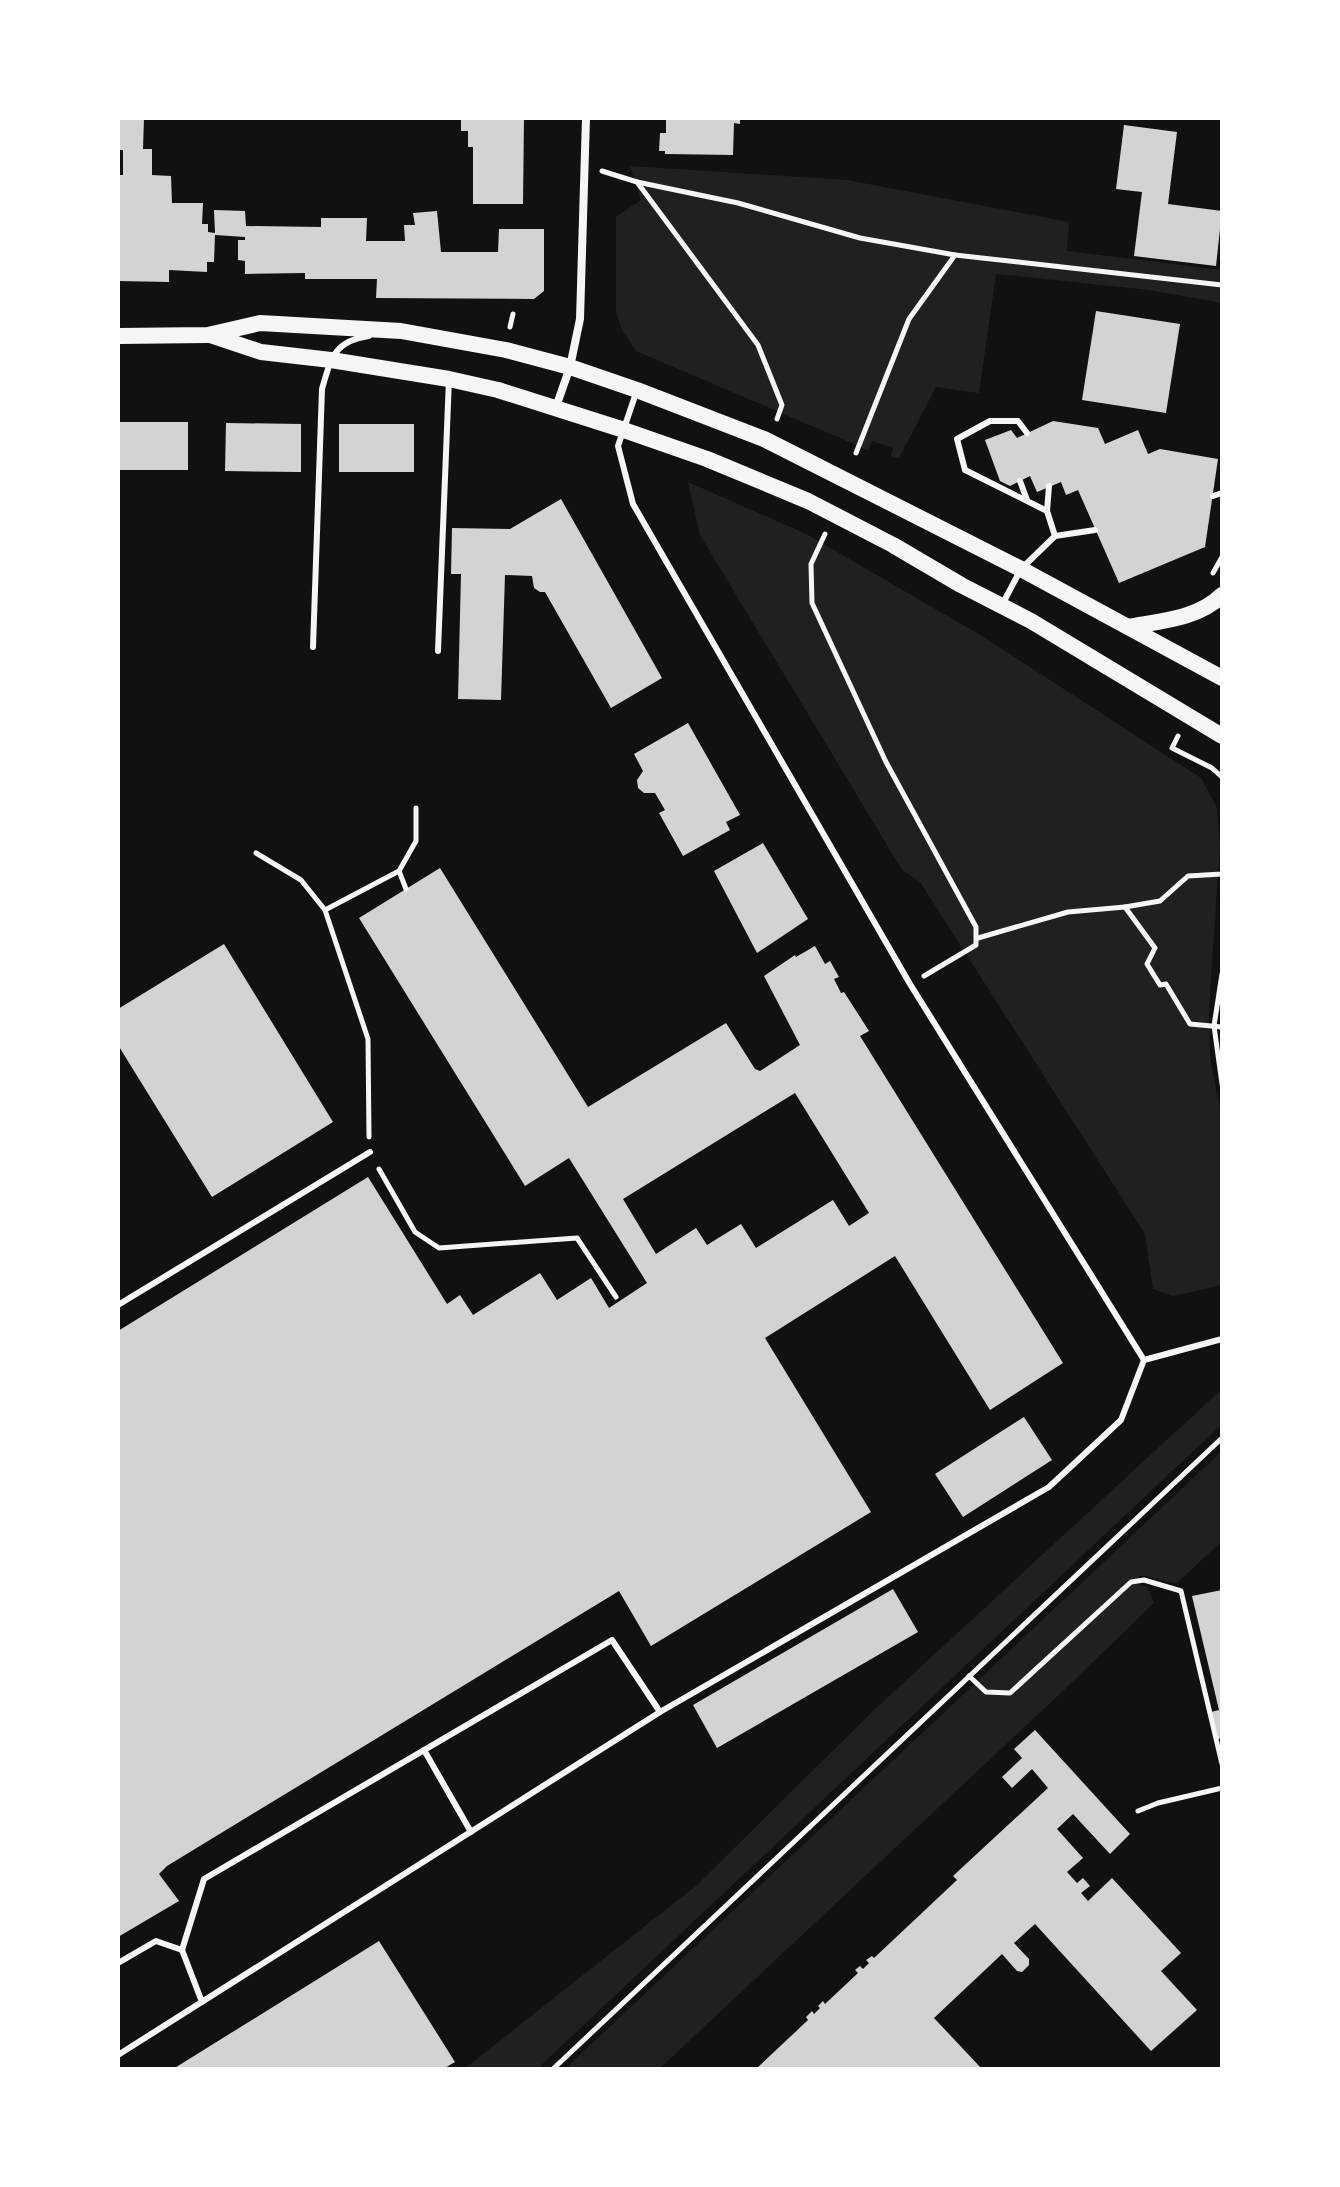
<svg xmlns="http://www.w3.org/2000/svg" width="1340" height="2187" viewBox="0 0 1340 2187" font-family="Mulish,sans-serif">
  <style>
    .green { fill: #202020 }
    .building { fill: #d3d3d3; fill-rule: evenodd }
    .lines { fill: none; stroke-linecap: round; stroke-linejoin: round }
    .path { stroke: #f5f5f5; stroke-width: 5 }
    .service { stroke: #f5f5f5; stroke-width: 6 }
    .minor { stroke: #f5f5f5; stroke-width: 8 }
    .secondary { stroke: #f5f5f5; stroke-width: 16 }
  </style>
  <rect width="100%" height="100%" fill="#111"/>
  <g class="green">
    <polygon points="630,166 847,180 1069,222 1067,251 1222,270 1222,303 1149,290 996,274 979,393 936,387 899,458 891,456 893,448 872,441 868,450 636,351 622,330 616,312 616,217 641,200"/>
    <polygon points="688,482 806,534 982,636 1201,778 1217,808 1220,845 1209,1007 1210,1056 1222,1121 1222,1285 1173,1296 1153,1289 1145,1234 920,882 902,870 700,535"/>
    <polygon points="1222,1389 1221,1425 537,2069 464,2069 697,1885 874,1710"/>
    <path d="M1222,1451v90l-45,42c-15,0 -27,-9 -38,-7v9l8,2 7,16 -90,87 -405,379h-94z"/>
  </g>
  <g class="building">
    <polygon points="118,118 144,118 143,149 152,149 152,175 171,176 172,203 203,203 202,224 208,224 208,232 215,233 214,210 245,211 246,226 321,227 321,218 367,218 366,241 405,241 404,225 415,225 413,213 437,211 441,252 498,252 499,229 544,229 544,291 534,299 376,298 377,279 305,279 305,273 245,274 245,261 238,260 238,240 245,240 245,237 215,235 214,262 207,262 207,272 169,270 169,282 118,281 118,175 123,175 123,150 118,150"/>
    <polygon points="461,118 524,118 523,204 473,204 473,147 468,147 468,131 461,131"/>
    <polygon points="666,118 740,118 740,124 734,123 733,155 665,154 665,151 659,151 660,133 666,133"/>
    <polygon points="1124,125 1177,132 1168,204 1222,211 1216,266 1134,256 1142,192 1116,189"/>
    <polygon points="1096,311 1180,324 1166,413 1082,400"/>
    <polygon points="1053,421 1098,428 1105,444 1138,430 1148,454 1160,449 1218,459 1205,547 1119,583 1078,490 1066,495 1061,482 1037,492 1030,476 1010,486 1000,481 985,440 1011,430 1017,438"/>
    <rect x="118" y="422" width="70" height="48"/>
    <polygon points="226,423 301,424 301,472 225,471"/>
    <rect x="339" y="424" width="75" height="48"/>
    <polygon points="561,499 662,678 611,708 545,592 540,592 534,588 532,576 505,575 501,700 458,699 461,574 451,574 452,528 510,529"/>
    <polygon points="688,723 740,815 726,822 730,830 683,856 659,813 665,810 655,793 644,793 638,788 637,780 643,771 634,754"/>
    <polygon points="763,843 808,919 757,953 714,871"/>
    <path d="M440,868l148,239 138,-84 29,46 5,2 40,-26 -36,-69 31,-21 1,2 19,-11 10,18 5,-3 9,16 -5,2 7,14 3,-1 25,39 -9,5 203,327 -73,47 -95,-154 -130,82 106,174 -220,134 -32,-55 -452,275 -8,8 20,27 -61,36v-606l250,-154 79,127 13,-9 13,20 67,-42 17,27 34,-22 18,30 38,-25 -78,-125 -44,28 -166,-268zM795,1093l74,120 -20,13 -16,-26 -77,48 -15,-24 -34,21 -11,-17 -40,26 -33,-55z"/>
    <polygon points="224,944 333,1122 212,1197 118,1045 118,1009"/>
    <polygon points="1024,1417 1052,1460 963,1517 935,1474"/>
    <polygon points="893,1589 918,1632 717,1748 693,1705"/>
    <polygon points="1222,1590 1222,1738 1218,1739 1211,1712 1219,1710 1192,1596"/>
    <polygon points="1035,1730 1130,1834 1110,1854 1073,1814 1057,1829 1083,1858 1067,1872 1077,1883 1083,1878 1090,1886 1081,1893 1088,1901 1112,1878 1181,1953 1161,1971 1197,2010 1151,2051 1035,1924 1014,1943 1029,1959 1029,1965 1022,1972 1017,1971 1002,1954 934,2018 982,2069 756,2069 808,2020 806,2017 812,2011 814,2014 820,2008 818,2006 823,2001 825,2004 858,1973 855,1970 860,1966 863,1969 869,1963 866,1960 872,1956 874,1958 957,1880 953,1876 1048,1788 1032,1769 1012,1788 1002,1777 1022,1758 1014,1749"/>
    <polygon points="379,1941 455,2062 443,2069 173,2069"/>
  </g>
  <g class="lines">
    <g class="path">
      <polyline points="602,171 637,182 758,345 782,405 777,419"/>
      <polyline points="637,182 738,203 860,238 955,255 909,319 856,453"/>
      <polyline points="955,255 1222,285"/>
      <polyline points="510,327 513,314"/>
      <polyline points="825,534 811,564 812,603 886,762 976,927 976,945 924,976"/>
      <polyline points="1213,573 1222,557"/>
      <polyline points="1178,736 1172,748 1212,768 1222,777"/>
      <polyline points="256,853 301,880 325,910 368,1039 369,1137"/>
      <polyline points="406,889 399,871 416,841 416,808"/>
      <polyline points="1125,907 1160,901 1188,876 1222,874"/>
      <polyline points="325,910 399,871"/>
      <polyline points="978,938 1068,912 1125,907 1155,948 1147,964 1160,985 1166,984 1190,1024 1222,1027"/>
      <polyline points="1222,974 1214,1026 1222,1084"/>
      <polyline points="379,1169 415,1232 439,1248 577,1238 616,1297"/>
      <polyline points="969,1676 986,1692 1010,1693 1131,1582 1144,1580 1181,1591 1222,1764"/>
      <polyline points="1138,1811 1158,1803 1222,1788"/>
      <polyline points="553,2069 1222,1438"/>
    </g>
    <g class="service">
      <polyline points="636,393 618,446 633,504 910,984 1144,1360 1222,1339"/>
      <polyline points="1027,433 1018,421 990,421 957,439 965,470 1047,511"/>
      <polyline points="1020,481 1027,500"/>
      <polyline points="1049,486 1047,511 1055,536"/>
      <polyline points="1213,496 1222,493"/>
      <polyline points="1002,605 1021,569 1055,536 1095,530"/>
      <path d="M313,647l9,-258c9,-31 12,-48 47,-53"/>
      <polyline points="438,651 449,379"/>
      <polyline points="118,1305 370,1152"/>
      <polyline points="660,1712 1049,1487 1121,1420 1144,1360"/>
      <polyline points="424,1750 471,1832"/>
      <polyline points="182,1950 202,2002"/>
      <polyline points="118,1963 156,1941 182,1950 204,1879 612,1640 660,1712 118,2055"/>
    </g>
    <polyline class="minor" points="556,407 570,367 580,319 586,118"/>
    <g class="secondary">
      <polyline points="210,335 261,352 331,360 449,379 498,390 621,429 707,459 808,501 893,545 961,585 1031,621 1222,736"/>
      <polyline points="118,336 208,335 260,323 401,331 506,350 570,367 637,390 764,439 1021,569 1222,678"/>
      <path d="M1128,627c32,-6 70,-8 94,-32"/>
    </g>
  </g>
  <rect width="1340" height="2187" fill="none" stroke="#ffffff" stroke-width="240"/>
</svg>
